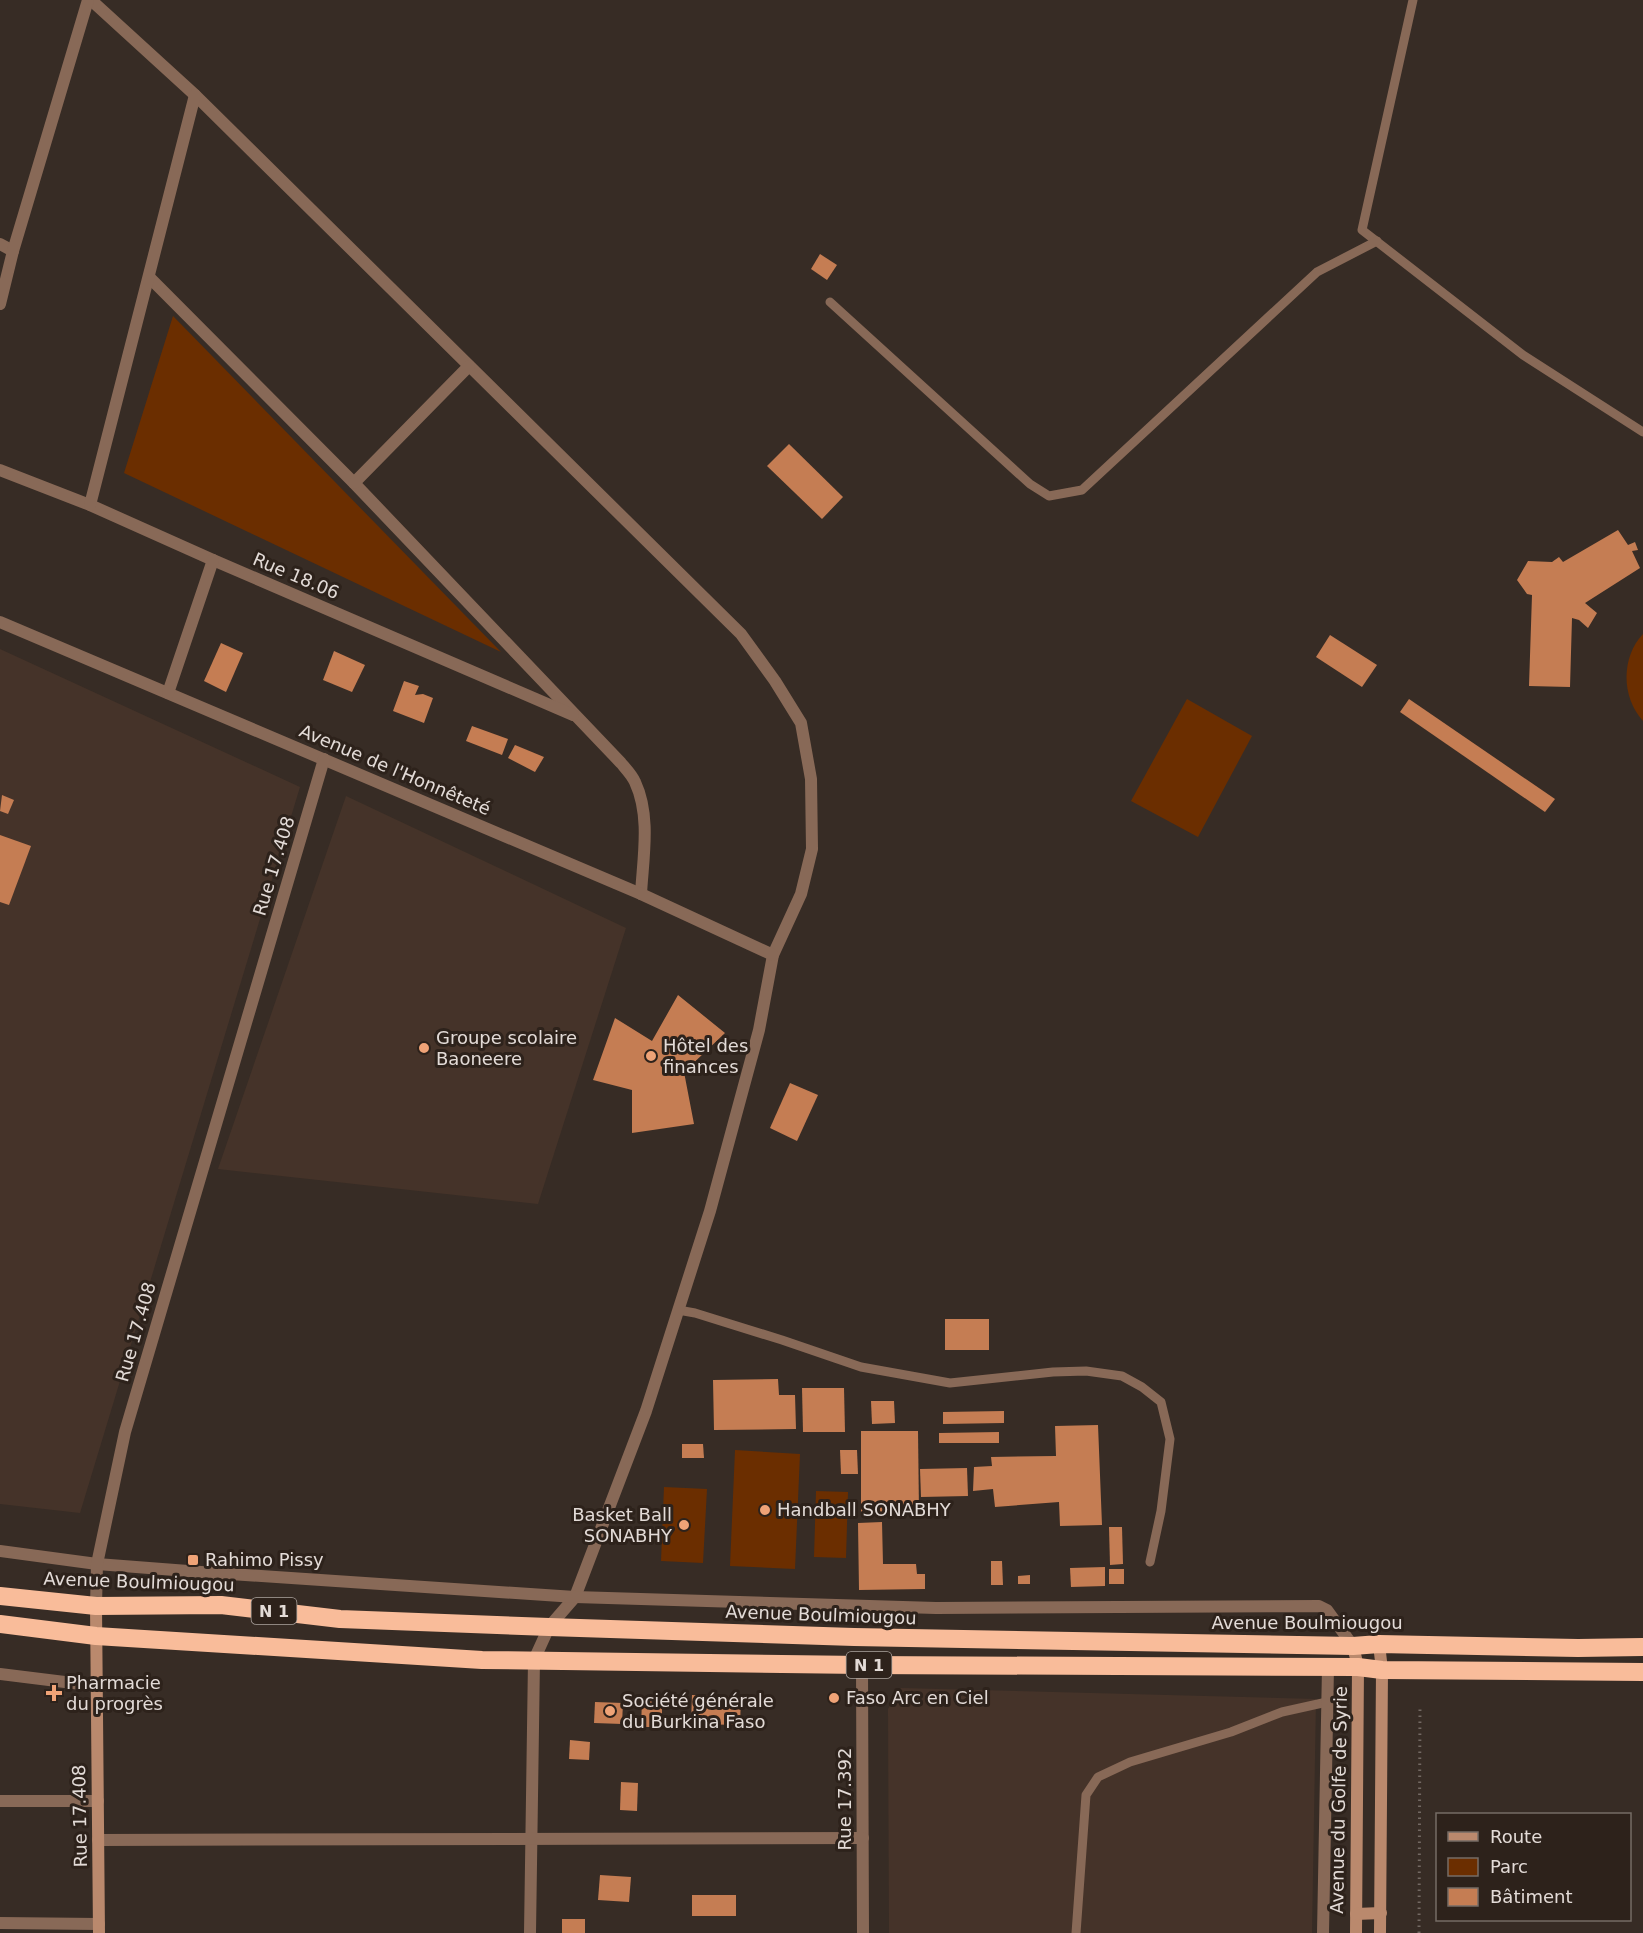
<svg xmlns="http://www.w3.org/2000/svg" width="1643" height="1933" viewBox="0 0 1643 1933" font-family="'DejaVu Sans',sans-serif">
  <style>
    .built { fill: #453329 }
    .green { fill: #6b2e00 }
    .building { fill: #c57d53 }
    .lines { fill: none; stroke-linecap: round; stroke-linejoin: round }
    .path { stroke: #736963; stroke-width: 3; stroke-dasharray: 1.5 4.5; stroke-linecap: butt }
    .lane { stroke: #886957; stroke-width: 9 }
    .street { stroke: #886957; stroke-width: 12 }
    .secondary { stroke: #ba896d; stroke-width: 12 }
    .highway { stroke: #f9bc9a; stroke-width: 18 }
    .poi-dot { fill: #efa377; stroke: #2d221b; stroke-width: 2 }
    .labels { text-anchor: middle; stroke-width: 6; stroke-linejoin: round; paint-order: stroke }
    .shield { fill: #2d221b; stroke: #aca49f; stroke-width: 1.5 }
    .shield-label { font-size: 16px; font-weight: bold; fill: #e3dbd7 }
    .street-label { font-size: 18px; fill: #e3dbd7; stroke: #2d221b }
    .poi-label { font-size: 18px; fill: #e3dbd7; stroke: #2d221b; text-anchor: start }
  </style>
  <rect width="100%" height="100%" fill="#372c25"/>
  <g class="built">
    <polygon points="0,649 300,787 80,1513 0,1504"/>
    <polygon points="346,796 626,928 538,1204 218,1169"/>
    <polygon points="900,1688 1316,1699 1312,1933 889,1933 888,1709"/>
  </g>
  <g class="green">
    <polygon points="173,316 501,652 124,473"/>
    <path d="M1643,634v87c-22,-24 -22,-64 0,-87z"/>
    <polygon points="1187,699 1252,736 1198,837 1131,801"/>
    <polygon points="735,1450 800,1454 795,1569 730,1566"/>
    <polygon points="664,1487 707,1489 703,1563 661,1561"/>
    <polygon points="816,1491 848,1492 846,1558 814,1557"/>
  </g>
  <g class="building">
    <polygon points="820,254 837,265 827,280 811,269"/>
    <polygon points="789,444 843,497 822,519 767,466"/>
    <polygon points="1618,530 1628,545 1635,542 1638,550 1632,551 1640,568 1585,603 1597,613 1588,628 1579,620 1572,618 1570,687 1529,686 1532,595 1527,594 1517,580 1528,561 1552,562 1559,557 1563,562"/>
    <polygon points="1330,635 1377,665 1362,687 1316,657"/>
    <polygon points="221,643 243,653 226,692 204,681"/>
    <polygon points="334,651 365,665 352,692 323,680"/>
    <polygon points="404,681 419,686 415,695 423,694 433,698 424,723 393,711"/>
    <polygon points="1409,699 1555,799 1545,812 1400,712"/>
    <polygon points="472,726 508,739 502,755 466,741"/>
    <polygon points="515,745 544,757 535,772 508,758"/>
    <polygon points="2,795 14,800 8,814 0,811"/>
    <polygon points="0,835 31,846 9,905 0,902"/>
    <polygon points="678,995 725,1033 684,1072 694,1124 632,1133 632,1090 593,1080 615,1018 652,1041"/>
    <polygon points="790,1083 818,1095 797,1141 770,1128"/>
    <rect x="945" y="1319" width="44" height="31"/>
    <polygon points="778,1379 779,1395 795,1395 796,1429 714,1430 713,1380"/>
    <polygon points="802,1388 844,1388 845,1432 803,1432"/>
    <polygon points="871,1401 894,1401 895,1423 872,1424"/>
    <polygon points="1004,1411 1004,1423 943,1424 943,1412"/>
    <polygon points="1098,1425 1102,1525 1060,1526 1059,1502 995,1507 993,1489 973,1491 974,1467 992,1466 991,1457 1056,1456 1055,1426"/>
    <polygon points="861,1431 918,1431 919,1512 861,1512"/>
    <polygon points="999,1432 999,1443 939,1443 939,1433"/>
    <polygon points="682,1444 703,1444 704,1458 682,1458"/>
    <polygon points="840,1450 857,1450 858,1474 841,1474"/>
    <polygon points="967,1468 968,1496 921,1497 920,1469"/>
    <polygon points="882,1522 883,1564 916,1564 917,1574 925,1574 925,1589 859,1590 858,1523"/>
    <polygon points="1109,1527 1122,1527 1123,1564 1110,1565"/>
    <polygon points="991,1561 1002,1561 1003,1585 991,1585"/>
    <polygon points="1105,1567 1105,1586 1071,1587 1070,1568"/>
    <rect x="1109" y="1569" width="15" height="15"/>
    <polygon points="1030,1575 1030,1584 1018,1584 1018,1576"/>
    <polygon points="692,1695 741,1697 740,1725 691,1724"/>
    <polygon points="642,1700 662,1701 662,1727 641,1727"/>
    <polygon points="595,1702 623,1703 622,1724 594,1723"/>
    <polygon points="570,1740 590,1742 589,1760 569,1759"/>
    <polygon points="621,1782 638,1783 637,1811 620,1810"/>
    <polygon points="600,1875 631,1877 629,1902 598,1900"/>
    <rect x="692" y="1895" width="44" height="21"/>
    <rect x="562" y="1919" width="23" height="14"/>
  </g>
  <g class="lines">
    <polyline class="path" points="1419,1933 1420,1705"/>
    <g class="lane">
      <polyline points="1413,0 1362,230 1523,355 1643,432"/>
      <polyline points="830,302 1030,484 1049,496 1082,490 1317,272 1377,241"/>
      <polyline points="678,1310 695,1313 782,1340 861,1367 950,1383 1053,1372 1086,1371 1122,1376 1142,1387 1161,1402 1170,1439 1161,1511 1150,1562"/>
      <polyline points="1076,1933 1086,1795 1098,1777 1130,1762 1231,1732 1282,1712 1327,1702"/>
    </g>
    <g class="street">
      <polyline points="91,0 195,95 741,634 775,681 801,723 811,779 812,849 801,894 773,955 759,1030 710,1211 646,1411 575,1597 549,1627 534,1660 530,1933"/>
      <polyline points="0,244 13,251"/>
      <path d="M149,277l205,206 267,280c5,6 11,12 14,19 16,34 8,76 6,112"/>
      <polyline points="0,304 13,251 88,0"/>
      <polyline points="0,470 90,505 213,560 573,715"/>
      <polyline points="354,483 469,366"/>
      <polyline points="90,505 195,95"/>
      <polyline points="0,622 641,894 773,955"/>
      <polyline points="168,693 213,560"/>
      <polyline points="0,1551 97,1564 201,1572 575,1597 936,1608 1319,1606 1327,1610 1353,1646"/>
      <polyline points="96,1606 97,1564 125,1432 324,759"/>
      <polyline points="862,1665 863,1933"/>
      <polyline points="0,1674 97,1686"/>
      <polyline points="0,1801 98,1801"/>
      <polyline points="98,1840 863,1838"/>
      <polyline points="0,1923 99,1924"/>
      <polyline points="1323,1933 1328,1667"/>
    </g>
    <g class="secondary">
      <polyline points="96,1606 99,1933"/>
      <polyline points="1379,1644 1382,1670 1380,1933"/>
      <polyline points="1353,1646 1358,1667 1356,1933"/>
      <polyline points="1356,1914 1381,1913"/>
    </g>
    <g class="highway">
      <polyline points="0,1596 96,1606 221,1605 340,1619 549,1627 854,1637 1353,1646 1379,1644 1578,1648 1643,1647"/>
      <polyline points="0,1624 96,1636 482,1660 862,1665 1358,1667 1382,1670 1643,1672"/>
    </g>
  </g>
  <g class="poi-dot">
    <circle cx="424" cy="1048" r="6"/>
    <circle cx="651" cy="1056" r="6"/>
    <circle cx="765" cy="1510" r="6"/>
    <circle cx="684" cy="1525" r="6"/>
    <rect x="187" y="1554" width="12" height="12" rx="3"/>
    <path d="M51 1684h6v6h6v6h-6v6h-6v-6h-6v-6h6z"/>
    <circle cx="834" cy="1698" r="6"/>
    <circle cx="610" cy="1711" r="6"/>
  </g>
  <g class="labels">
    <g class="shield">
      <rect x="251.5" y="1598" width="45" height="26" rx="4.5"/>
      <rect x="846.5" y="1652" width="45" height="26" rx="4.5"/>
    </g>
    <g class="shield-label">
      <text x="274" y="1617">N 1</text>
      <text x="869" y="1671">N 1</text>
    </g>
    <g class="street-label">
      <text transform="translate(296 576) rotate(23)" y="6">Rue 18.06</text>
      <text transform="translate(395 770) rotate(23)" y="6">Avenue de l'Honnêteté</text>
      <text transform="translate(274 866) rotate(-73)" y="6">Rue 17.408</text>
      <text transform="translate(136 1332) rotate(-74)" y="6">Rue 17.408</text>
      <text transform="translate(139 1582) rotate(2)" y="6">Avenue Boulmiougou</text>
      <text transform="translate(821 1615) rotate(2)" y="6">Avenue Boulmiougou</text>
      <text x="1307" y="1629">Avenue Boulmiougou</text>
      <text transform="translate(845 1799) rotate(-90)" y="6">Rue 17.392</text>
      <text transform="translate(1339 1800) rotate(-89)" y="6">Avenue du Golfe de Syrie</text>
      <text transform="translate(80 1816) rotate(-91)" y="6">Rue 17.408</text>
    </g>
    <g class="poi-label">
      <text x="436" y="1044">Groupe scolaire<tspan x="436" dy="21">Baoneere</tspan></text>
      <text x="663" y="1052">Hôtel des<tspan x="663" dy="21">finances</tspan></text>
      <text x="777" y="1516">Handball SONABHY</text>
      <text x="672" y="1521" text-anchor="end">Basket Ball<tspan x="672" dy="21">SONABHY</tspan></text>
      <text x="205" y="1566">Rahimo Pissy</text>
      <text x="66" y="1689">Pharmacie<tspan x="66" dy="21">du progrès</tspan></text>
      <text x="846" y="1704">Faso Arc en Ciel</text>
      <text x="622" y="1707">Société générale<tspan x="622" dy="21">du Burkina Faso</tspan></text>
    </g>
  </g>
  <rect x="1436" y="1813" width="195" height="108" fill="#2d221b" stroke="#766c66" stroke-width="1.5"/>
  <rect x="1448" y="1832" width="30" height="9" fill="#ba896d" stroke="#766c66" stroke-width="1.5"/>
  <text x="1490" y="1843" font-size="18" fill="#e3dbd7">Route</text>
  <rect x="1448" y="1858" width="30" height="18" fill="#6b2e00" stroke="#766c66" stroke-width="1.5"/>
  <text x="1490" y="1873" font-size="18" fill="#e3dbd7">Parc</text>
  <rect x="1448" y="1888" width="30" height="18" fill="#c57d53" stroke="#766c66" stroke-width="1.5"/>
  <text x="1490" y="1903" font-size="18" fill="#e3dbd7">Bâtiment</text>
</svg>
